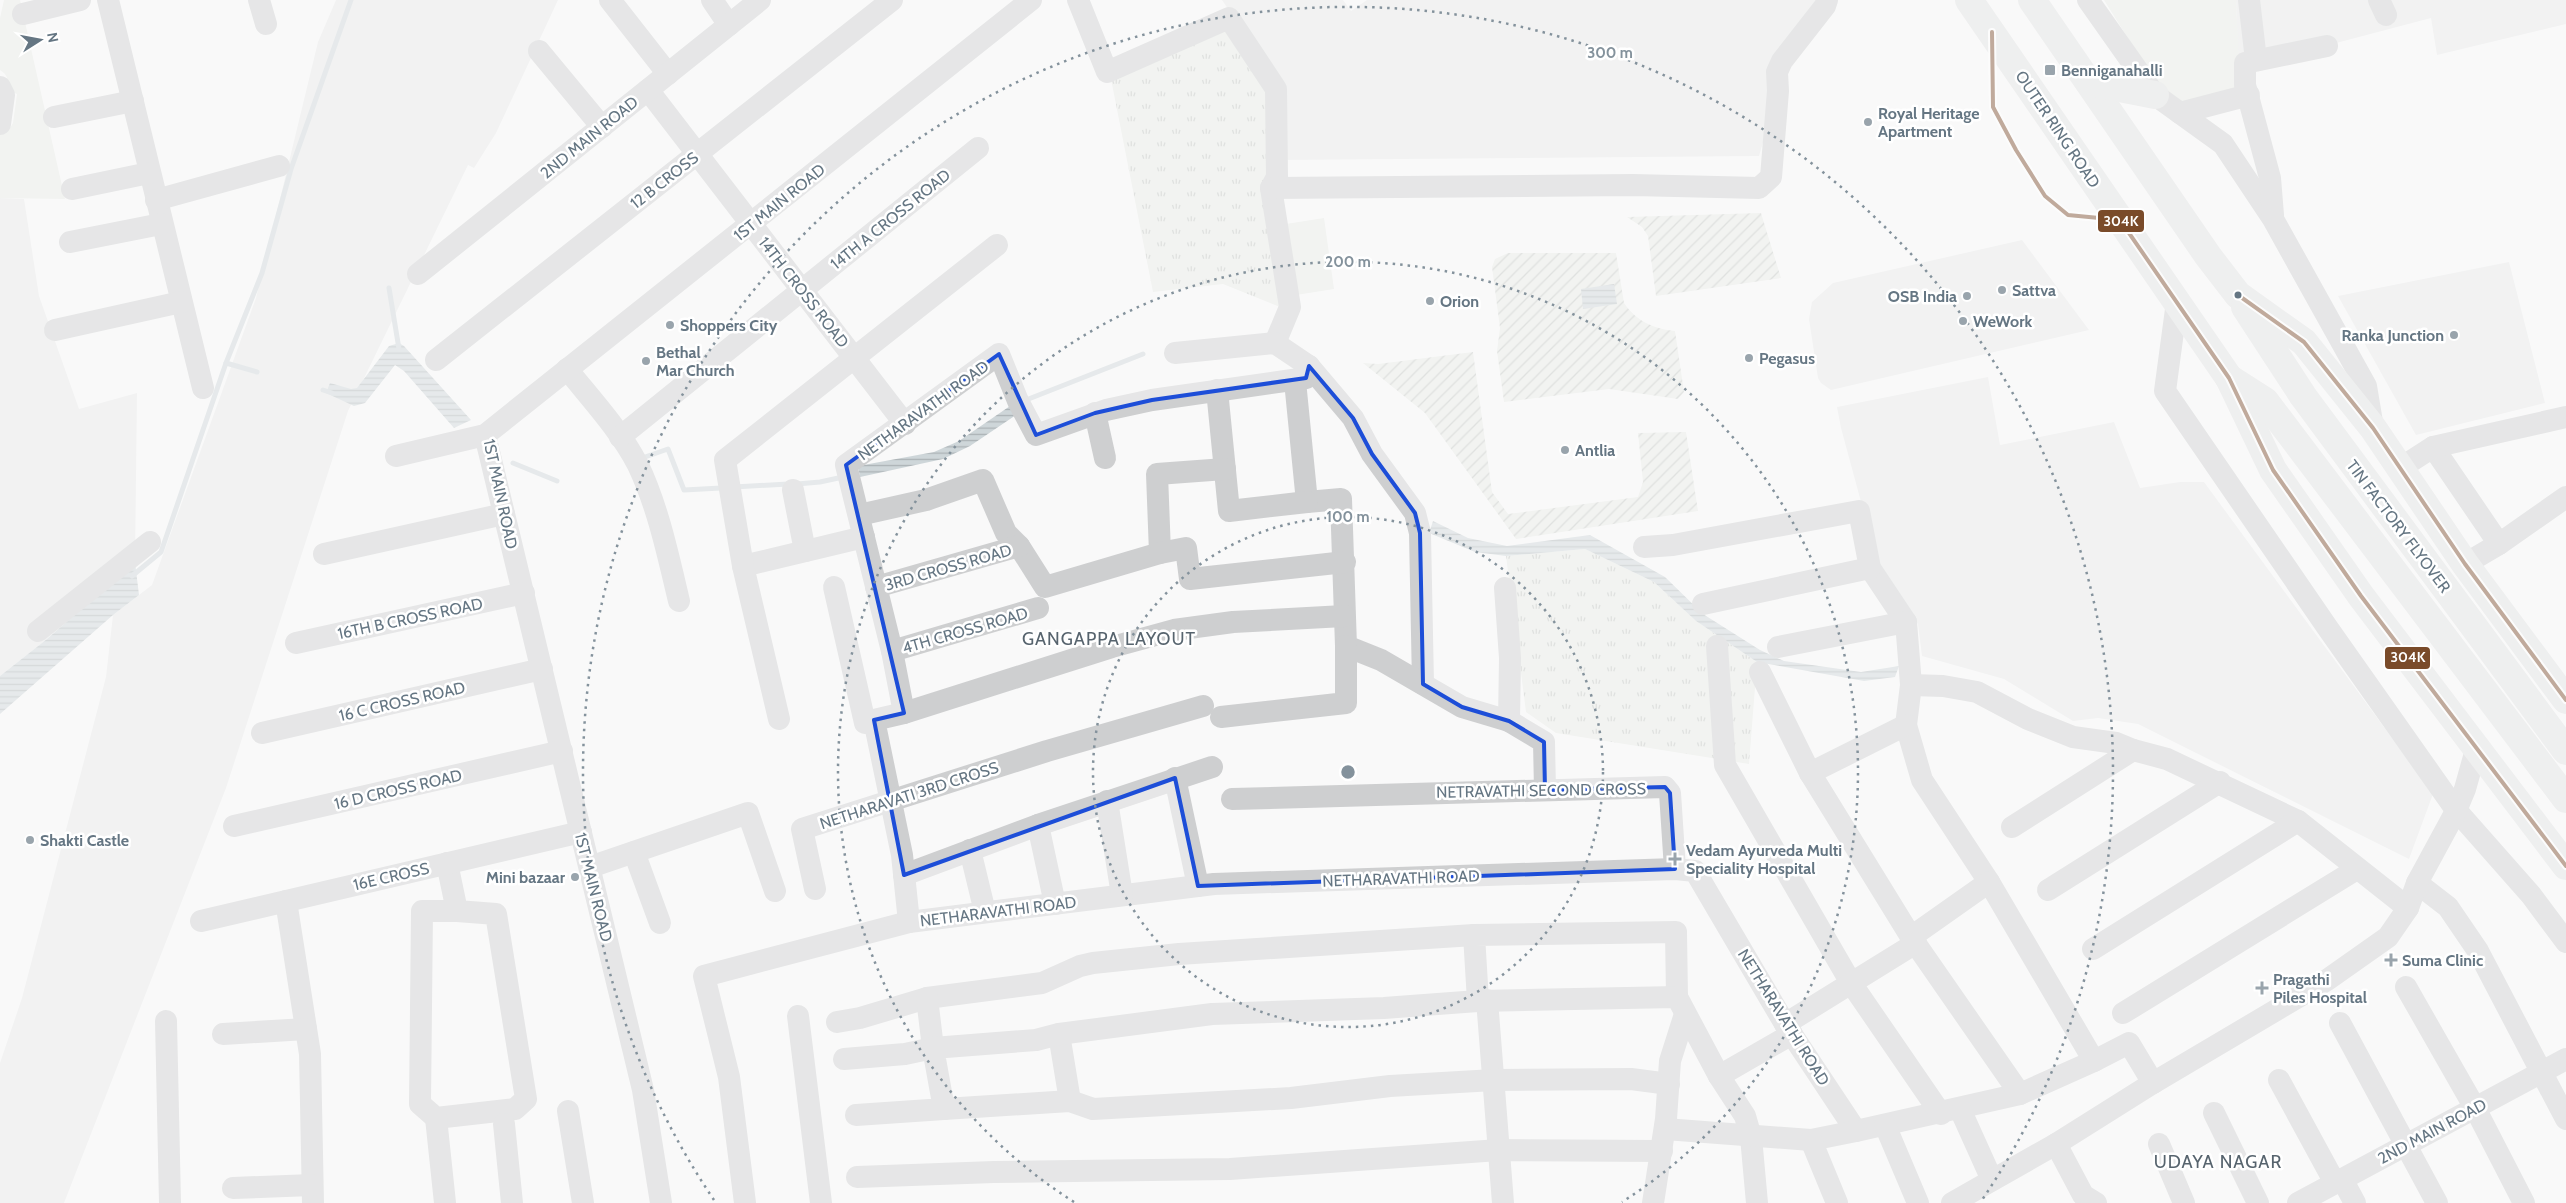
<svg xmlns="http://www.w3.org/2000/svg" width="2566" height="1203" viewBox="0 0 2566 1203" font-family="Cabin,sans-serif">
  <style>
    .built { fill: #e8e9e9 }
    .grass { fill: url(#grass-tufts) }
    .park { fill: #e8ebe6 }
    .garden { fill: url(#garden-furrows) }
    .water { fill: url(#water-rules) }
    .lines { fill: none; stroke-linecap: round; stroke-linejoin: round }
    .stream { stroke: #ced6d9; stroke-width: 5 }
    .minor { stroke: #cecfd0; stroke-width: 22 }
    .highway { stroke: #e1e2e2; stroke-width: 28 }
    .bus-1-casing { stroke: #fff; stroke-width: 8 }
    .bus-1 { stroke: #7a4b2a; stroke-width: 4 }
    .marked { fill: none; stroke: #1d4ed8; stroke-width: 4; stroke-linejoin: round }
    .ring { fill: none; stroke: #84929c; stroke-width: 2.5; stroke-dasharray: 2.5 5 }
    .poi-dot { fill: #99a4ac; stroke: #fff; stroke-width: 2 }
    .bus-dot { fill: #657683; stroke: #fff; stroke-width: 2 }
    .labels { text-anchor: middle; stroke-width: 5; stroke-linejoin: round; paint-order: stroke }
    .poi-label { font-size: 16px; font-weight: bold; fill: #657683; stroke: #fff; text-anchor: start }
    .street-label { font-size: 16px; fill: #657683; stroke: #fff }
    .neighbourhood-label { font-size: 18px; letter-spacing: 1px; fill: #57646e; stroke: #fff }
    .centre { fill: #84929c; stroke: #fff; stroke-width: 2.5 }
    .ring-label { font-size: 15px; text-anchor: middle; font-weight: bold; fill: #84929c; stroke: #fff; stroke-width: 5; stroke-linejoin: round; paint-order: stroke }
    .line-badge { stroke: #fff; stroke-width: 2 }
    .badge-label { font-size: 14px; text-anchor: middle; font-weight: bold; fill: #fff }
  </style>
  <defs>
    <pattern id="grass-tufts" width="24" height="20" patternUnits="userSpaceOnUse" patternTransform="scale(1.25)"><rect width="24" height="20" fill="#e8ebe6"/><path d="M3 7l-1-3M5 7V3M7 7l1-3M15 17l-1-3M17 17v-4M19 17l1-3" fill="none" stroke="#c0c3c0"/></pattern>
    <pattern id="garden-furrows" width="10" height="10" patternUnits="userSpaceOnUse" patternTransform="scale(1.25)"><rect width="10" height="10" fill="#e8ebe6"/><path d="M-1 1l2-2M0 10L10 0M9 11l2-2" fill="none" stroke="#c0c3c0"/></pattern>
    <pattern id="water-rules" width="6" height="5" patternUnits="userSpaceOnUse" patternTransform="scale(1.25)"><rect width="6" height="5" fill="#ced6d9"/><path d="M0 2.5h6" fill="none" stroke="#abb2b5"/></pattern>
  </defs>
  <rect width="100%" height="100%" fill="#f9f9f9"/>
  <g class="built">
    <polygon points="336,0 558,0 496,133 474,168 468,165 348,411 226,788 64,1203 0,1203 0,1063 22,998 106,677 113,615 152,585 256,298 318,42"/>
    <polygon points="1222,0 1343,0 1351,11 1367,0 1817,0 1775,58 1767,129 1759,156 1281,160 1281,87"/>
    <polygon points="2236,0 2566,0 2566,24 2437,55 2431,18 2238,69"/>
    <polygon points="0,198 24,199 39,296 79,409 137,393 135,562 47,639 0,676"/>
    <polygon points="2022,240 2089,330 1831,390 1821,383 1818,378 1809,319 1812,302 1833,283"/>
    <polygon points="2509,262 2545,403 2416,435 2338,296"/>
    <polygon points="1988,377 2000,445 2114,422 2140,488 2180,482 2204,482 2433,794 2409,859 2138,724 2098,718 2073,721 2004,679 1922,656 1918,624 1882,571 1870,535 1841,428 1837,407"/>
  </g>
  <g class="grass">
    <polygon points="1228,24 1271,91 1285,309 1223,284 1153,292 1111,79"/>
    <polygon points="1585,549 1654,582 1696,621 1757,662 1749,764 1556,733 1526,712 1506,556"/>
  </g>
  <g class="park">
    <path d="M4,0h16l45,199 -65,-1v-69l9,1 4,-7 4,-29 -10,-4c2,-10 1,-15 -7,-20v-52z"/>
    <polygon points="2104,0 2236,0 2240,92 2186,104 2158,86"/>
    <polygon points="1324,218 1334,289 1296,295 1286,224"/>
  </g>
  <g class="garden">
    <polygon points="1761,213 1781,278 1656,296 1648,236 1642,227 1627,217"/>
    <path d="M1508,253h108l8,50c12,18 30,26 51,28l9,61 -6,7 -69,-10 -105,13 -7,-51 3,-23 -8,-61 3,-8z"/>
    <polygon points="1473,352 1492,492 1508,514 1638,497 1643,482 1638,433 1686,432 1698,511 1516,539 1425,413 1363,363 1378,364"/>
  </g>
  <g class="water">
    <polygon points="1614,284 1617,304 1583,309 1581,289"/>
    <polygon points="399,343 404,346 471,420 454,428 404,371 395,365 365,403 354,406 326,393 330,383 351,389 357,388 389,346"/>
    <polygon points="1010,406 1016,415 970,446 943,459 860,477 858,466 934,452 959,441"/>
    <polygon points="1433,521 1468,538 1507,546 1590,535 1665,577 1703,614 1760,650 1784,661 1861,672 1899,666 1895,677 1864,681 1757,662 1696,621 1654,582 1585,549 1506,556 1475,552 1429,533"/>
    <polygon points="135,562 139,595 113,615 0,714 0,676 47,639"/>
  </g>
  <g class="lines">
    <g class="stream">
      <polyline points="389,288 399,349"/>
      <polyline points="226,363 257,372"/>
      <polyline points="323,390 332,393"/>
      <polyline points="1026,400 1143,354"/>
      <polyline points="645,457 668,449 684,490 721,488"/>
      <polyline points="513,463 557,481"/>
      <polyline points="797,484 820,482 843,477"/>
      <polyline points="734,487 788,484"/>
      <polyline points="132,576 161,552 226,363 262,273 291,169 351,0"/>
    </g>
    <g class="minor">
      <polyline points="108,0 203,388"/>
      <polyline points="259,0 266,24"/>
      <polyline points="610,0 668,74"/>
      <polyline points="712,0 729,25"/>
      <polyline points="1078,0 1107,72 1229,18 1276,89 1277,177 1271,188 1290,307 1275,343"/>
      <polyline points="2088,0 2155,95 2223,144 2273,219 2366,386 2373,428"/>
      <polyline points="2249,0 2256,60"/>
      <polyline points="2379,0 2386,15"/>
      <polyline points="23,14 80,0"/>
      <polyline points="539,51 602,127"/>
      <polyline points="0,87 4,95 0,124"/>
      <polyline points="648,90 905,424"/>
      <polyline points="2180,113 2249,95"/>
      <polyline points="54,117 133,101"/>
      <polyline points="1271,188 1633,185 1759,188 1771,177 1778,91 1777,72 1782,61 1825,6 1827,0"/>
      <polyline points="72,189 149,173"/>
      <polyline points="156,200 279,166"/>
      <polyline points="2273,215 2270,178 2245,85 2245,63 2327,46"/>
      <polyline points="70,242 161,224"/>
      <polyline points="418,274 760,0"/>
      <polyline points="2177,302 2165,391 2327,627 2456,810 2531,895 2566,942"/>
      <polyline points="55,330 181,302"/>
      <polyline points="1175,353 1275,343 1309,366 1353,418 1372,454 1415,513 1420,533 1423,684"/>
      <polyline points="436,360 892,0"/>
      <polyline points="1309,366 1306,378 1152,400 1106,410 1036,435 1018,401 999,354 846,465 892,651 904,713 874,720 902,855 909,922 1214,884 1675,869 1695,871 1785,1024 1856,1131 2020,1094 2094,1061 1989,882 1922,780 1906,725 1911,685 1906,622 1870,568 1859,511 1673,545 1644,547"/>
      <path d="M567,369c24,30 53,61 71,96 20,42 30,90 41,136"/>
      <polyline points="1295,381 1307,502 1341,499 1346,646 1381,660 1462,707 1509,721 1544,742 1545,790"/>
      <polyline points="1217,390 1229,511 1307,502"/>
      <polyline points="1095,413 1105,458"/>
      <polyline points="485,435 643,1090 661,1203"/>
      <polyline points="620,437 978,148"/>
      <polyline points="2433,447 2499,544 2465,564"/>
      <polyline points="396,456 485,435 1031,0"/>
      <polyline points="2402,467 2433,447 2566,417"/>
      <polyline points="793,490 805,551"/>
      <polyline points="859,515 926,500 983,480 1006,533 1019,546 1045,587 1160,553 1157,474 1225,469"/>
      <polyline points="2499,544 2566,497"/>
      <polyline points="1160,553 1186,548 1190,579 1345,562"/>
      <polyline points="324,554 504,514"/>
      <polyline points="743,566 864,537"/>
      <polyline points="834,587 865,723 874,720"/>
      <polyline points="876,587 1019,546"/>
      <polyline points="1505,588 1510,658 1509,721"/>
      <polyline points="1703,604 1870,568"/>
      <polyline points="38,631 150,542"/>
      <polyline points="296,643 524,593"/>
      <polyline points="1717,646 1725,765 1851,983 1941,1114"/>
      <polyline points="1778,647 1906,622"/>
      <polyline points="892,651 1038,608"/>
      <polyline points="1760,672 1810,773 1911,937 2020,1094"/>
      <polyline points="1911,685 1943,686 1977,692 2028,719 2073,737 2116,743 2133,750"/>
      <polyline points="904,713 1112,647 1174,630 1233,622 1344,616"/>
      <polyline points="1221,717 1346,703 1346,646"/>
      <polyline points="779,719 743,566 725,460 997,245"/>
      <polyline points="262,733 542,669"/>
      <polyline points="1810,773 1906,725"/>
      <polyline points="1175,778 1198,886"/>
      <polyline points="1232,799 1665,787 1670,793 1675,869"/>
      <polyline points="1107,801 1122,895"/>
      <polyline points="1038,825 1055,904"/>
      <polyline points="234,826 562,751"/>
      <polyline points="2012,827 2133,750 2167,759 2298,821 2408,908"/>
      <polyline points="970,850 985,912"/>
      <polyline points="634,852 660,923"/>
      <polyline points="447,863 457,911 496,914 526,1099 515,1109 436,1118 420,1104 422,911 457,911"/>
      <polyline points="590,867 748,813 775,891"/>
      <polyline points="904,875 1038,825 1212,767"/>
      <polyline points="2417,883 2448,907 2478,951 2566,1119"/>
      <polyline points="815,889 802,829 1047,751 1203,706"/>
      <polyline points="2048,890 2220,782"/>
      <polyline points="286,901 310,1054 313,1203"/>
      <polyline points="201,921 581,832"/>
      <polyline points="1911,937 1989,882"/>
      <polyline points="2093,949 2298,821"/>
      <polyline points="2406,987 2475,1108 2524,1203"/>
      <polyline points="1487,1000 1503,1203"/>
      <polyline points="1478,1001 1474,935 1676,932 1677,997"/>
      <polyline points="2123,1013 2357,869"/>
      <polyline points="798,1016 821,1203"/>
      <polyline points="166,1021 170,1203"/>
      <polyline points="837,1022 860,1018 927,998 1042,983 1080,966 1093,963 1179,954 1474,935"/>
      <polyline points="2340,1023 2437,1203"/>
      <polyline points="1785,1024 1916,943"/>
      <polyline points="223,1034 306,1029"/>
      <polyline points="1059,1034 1070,1101"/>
      <polyline points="844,1059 905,1054 933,1048 927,998"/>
      <polyline points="2094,1061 2129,1043 2153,1083"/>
      <polyline points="1719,1076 1792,1034"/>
      <polyline points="2279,1080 2335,1183"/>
      <polyline points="944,1109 1070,1101 1093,1109 1291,1098 1390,1086 1494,1080 1631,1079 1669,1084"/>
      <polyline points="1960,1109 1992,1180"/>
      <polyline points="568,1111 583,1203"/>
      <polyline points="2214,1113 2258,1203"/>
      <polyline points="856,1115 944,1109 933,1048 1036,1040 1059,1034 1212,1014 1384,1008 1478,1001 1677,997 1719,1076 1745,1116 1751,1137 1757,1203"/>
      <polyline points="436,1118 445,1203"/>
      <polyline points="504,1124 512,1203"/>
      <polyline points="1885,1125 1918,1203"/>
      <polyline points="1665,1129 1811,1140 1856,1131"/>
      <polyline points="1811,1140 1837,1203"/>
      <polyline points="2056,1144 2083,1195 2096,1203"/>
      <polyline points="2159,1144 2184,1203"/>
      <polyline points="857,1177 994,1172 1230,1169 1499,1150 1662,1151"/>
      <polyline points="2342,1179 2355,1203"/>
      <polyline points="233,1188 312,1185"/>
      <polyline points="745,1203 729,1077 704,976 909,922"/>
      <polyline points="1653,1203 1666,1119 1670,1061 1685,1014"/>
      <polyline points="1952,1203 2056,1144 2153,1083 2327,980 2388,937 2408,908 2417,883 2455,813 2465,789 2477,746"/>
      <polyline points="2298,1203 2566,1059"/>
    </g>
    <g class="highway">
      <polyline points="1969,0 2229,378 2273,470 2361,596 2566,866"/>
      <polyline points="2032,0 2208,256 2238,295 2304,342 2373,428 2465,564 2566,700"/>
      <polyline points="2089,82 2155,95"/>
      <polyline points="2245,307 2303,396 2566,751"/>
      <polyline points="2229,378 2265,401 2566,799"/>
    </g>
    <defs>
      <g id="bus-1">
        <polyline points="1992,32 1993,107 2016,150 2045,196 2068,215 2120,220 2229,378 2273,470 2361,596 2566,866"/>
        <polyline points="2238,295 2304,342 2373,428 2465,564 2566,700"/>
      </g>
    </defs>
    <use href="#bus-1" class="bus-1-casing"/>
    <use href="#bus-1" class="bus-1"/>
  </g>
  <path d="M0 0H2566V1203H0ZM999,354l37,81 59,-22 57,-13 154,-22 3,-12 44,52 19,36 43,59 5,20 3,151 39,23 47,14 35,21 1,48 120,-3 5,6 5,76 -477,17 -23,-108 -271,97 -30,-155 30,-7 -58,-248z" fill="#f9f9f9" fill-opacity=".55" fill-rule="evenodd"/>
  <path class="marked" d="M999,354l37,81 59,-22 57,-13 154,-22 3,-12 44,52 19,36 43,59 5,20 3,151 39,23 47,14 35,21 1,48 120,-3 5,6 5,76 -477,17 -23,-108 -271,97 -30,-155 30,-7 -58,-248z"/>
  <g class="ring">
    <circle cx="1348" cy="772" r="255"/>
    <path d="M1074 1202A510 510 0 1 1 1622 1202"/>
    <path d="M714 1200A765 765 0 1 1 1982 1200"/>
  </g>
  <g class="poi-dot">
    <rect x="2044" y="64" width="12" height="12" rx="2.5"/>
    <circle cx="1868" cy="122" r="5"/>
    <circle cx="2002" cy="290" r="5"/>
    <circle cx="1967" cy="296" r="5"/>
    <circle cx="1430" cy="301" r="5"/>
    <circle cx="1963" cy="321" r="5"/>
    <circle cx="670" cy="325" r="5"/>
    <circle cx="2454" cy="335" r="5"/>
    <circle cx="1749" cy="358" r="5"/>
    <circle cx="646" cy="361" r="5"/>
    <circle cx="1565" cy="450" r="5"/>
    <circle cx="30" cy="840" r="5"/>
    <path d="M1672.5 851.5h5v5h5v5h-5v5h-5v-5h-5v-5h5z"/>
    <circle cx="575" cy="877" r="5"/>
    <path d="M2388.5 952.5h5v5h5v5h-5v5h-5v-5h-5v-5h5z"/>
    <path d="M2259.5 980.5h5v5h5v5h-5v5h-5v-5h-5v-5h5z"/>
  </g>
  <circle class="bus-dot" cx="2238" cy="295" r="4.5"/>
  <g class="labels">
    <g class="poi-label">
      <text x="2061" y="76">Benniganahalli</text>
      <text x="1878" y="119">Royal Heritage<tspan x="1878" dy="18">Apartment</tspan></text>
      <text x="2012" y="296">Sattva</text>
      <text x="1957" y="302" text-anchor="end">OSB India</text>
      <text x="1440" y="307">Orion</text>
      <text x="1973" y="327">WeWork</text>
      <text x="680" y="331">Shoppers City</text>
      <text x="2444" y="341" text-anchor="end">Ranka Junction</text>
      <text x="656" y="358">Bethal<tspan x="656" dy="18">Mar Church</tspan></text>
      <text x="1759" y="364">Pegasus</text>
      <text x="1575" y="456">Antlia</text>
      <text x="40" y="846">Shakti Castle</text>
      <text x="1686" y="856">Vedam Ayurveda Multi<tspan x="1686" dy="18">Speciality Hospital</tspan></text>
      <text x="565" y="883" text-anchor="end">Mini bazaar</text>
      <text x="2402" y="966">Suma Clinic</text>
      <text x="2273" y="985">Pragathi<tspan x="2273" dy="18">Piles Hospital</tspan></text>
    </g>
    <g class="street-label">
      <text transform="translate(2058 129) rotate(56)" y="6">OUTER RING ROAD</text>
      <text transform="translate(589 137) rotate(-39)" y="6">2ND MAIN ROAD</text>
      <text transform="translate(664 180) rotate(-38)" y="6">12 B CROSS</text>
      <text transform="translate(779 202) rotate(-39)" y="6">1ST MAIN ROAD</text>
      <text transform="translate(890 219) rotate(-39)" y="6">14TH A CROSS ROAD</text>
      <text transform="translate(804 292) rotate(52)" y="6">14TH CROSS ROAD</text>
      <text transform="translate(923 410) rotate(-36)" y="6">NETHARAVATHI ROAD</text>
      <text transform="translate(501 494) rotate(78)" y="6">1ST MAIN ROAD</text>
      <text transform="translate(2399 526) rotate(53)" y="6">TIN FACTORY FLYOVER</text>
      <text transform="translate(948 567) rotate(-16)" y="6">3RD CROSS ROAD</text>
      <text transform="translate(410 618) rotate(-12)" y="6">16TH B CROSS ROAD</text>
      <text transform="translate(965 630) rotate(-16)" y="6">4TH CROSS ROAD</text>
      <text transform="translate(402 701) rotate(-13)" y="6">16 C CROSS ROAD</text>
      <text transform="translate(398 789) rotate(-13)" y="6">16 D CROSS ROAD</text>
      <text transform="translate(1541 790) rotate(-1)" y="6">NETRAVATHI SECOND CROSS</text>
      <text transform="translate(909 795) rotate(-18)" y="6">NETHARAVATI 3RD CROSS</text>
      <text transform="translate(391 876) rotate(-13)" y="6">16E CROSS</text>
      <text transform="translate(1401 878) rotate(-2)" y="6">NETHARAVATHI ROAD</text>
      <text transform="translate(594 887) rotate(76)" y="6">1ST MAIN ROAD</text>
      <text transform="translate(998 911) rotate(-7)" y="6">NETHARAVATHI ROAD</text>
      <text transform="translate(1784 1017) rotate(58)" y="6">NETHARAVATHI ROAD</text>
      <text transform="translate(2432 1131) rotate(-28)" y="6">2ND MAIN ROAD</text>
    </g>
    <g class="neighbourhood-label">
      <text x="1109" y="645">GANGAPPA LAYOUT</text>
      <text x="2218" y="1168">UDAYA NAGAR</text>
    </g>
  </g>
  <circle cx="1348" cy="772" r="8" class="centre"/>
  <g class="ring-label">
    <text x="1610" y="58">300 m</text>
    <text x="1348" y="267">200 m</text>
    <text x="1348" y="522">100 m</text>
  </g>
  <g class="line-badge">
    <rect x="2097" y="209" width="48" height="24" rx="5" fill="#7a4b2a"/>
    <rect x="2384" y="646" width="47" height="24" rx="5" fill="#7a4b2a"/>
  </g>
  <g class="badge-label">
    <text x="2121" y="226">304K</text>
    <text x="2408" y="662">304K</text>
  </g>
  <g transform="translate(40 40) rotate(79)" stroke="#ffffff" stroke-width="4" paint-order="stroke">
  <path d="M0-4L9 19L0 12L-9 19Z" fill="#657683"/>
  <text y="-8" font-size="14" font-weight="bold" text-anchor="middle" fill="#657683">N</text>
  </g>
</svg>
